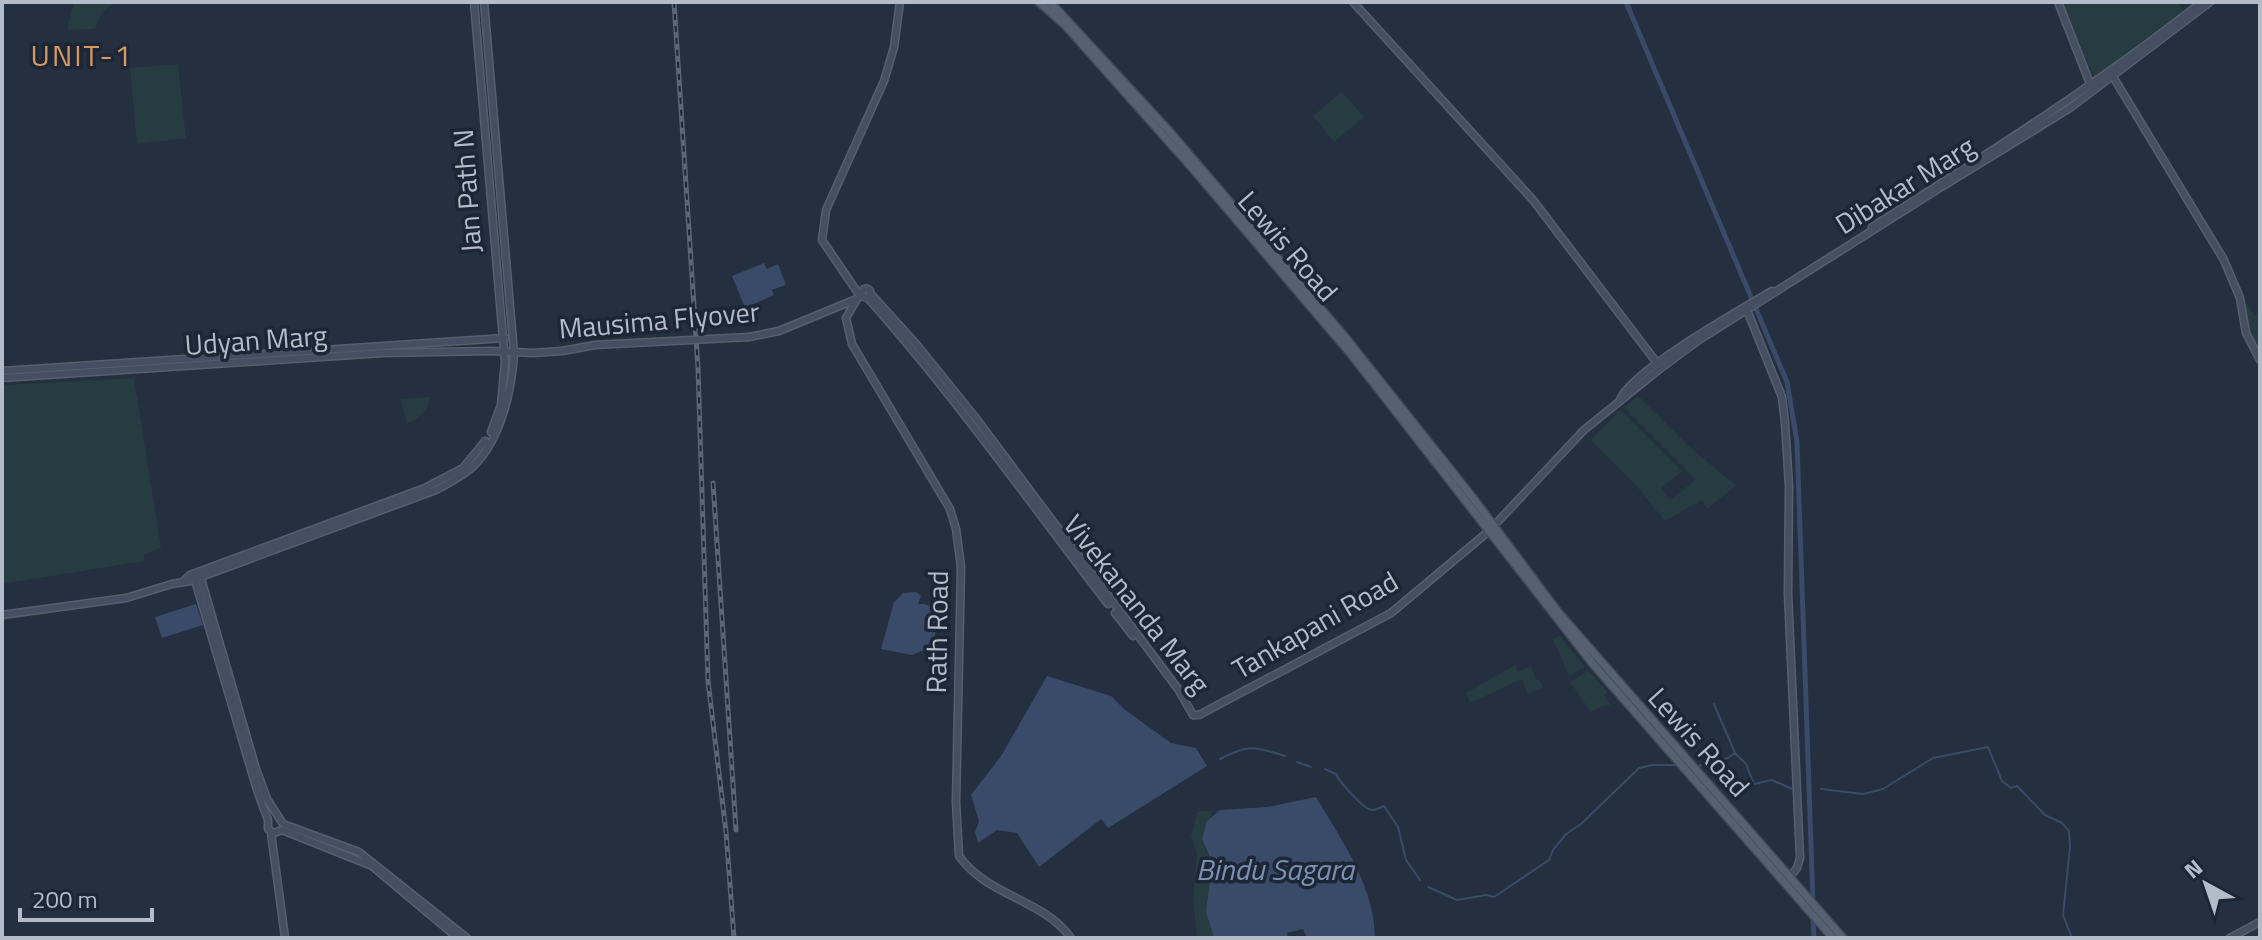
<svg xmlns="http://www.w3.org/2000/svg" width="2262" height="940" viewBox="0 0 2262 940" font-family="'Titillium Web',sans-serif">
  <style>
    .green { fill: #263c40 }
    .water { fill: #394b68 }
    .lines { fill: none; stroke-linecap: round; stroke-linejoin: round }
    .stream { stroke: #394b68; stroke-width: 2 }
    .canal { stroke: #394b68; stroke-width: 5 }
    .secondary-casing { stroke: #565f6d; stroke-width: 9 }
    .primary-casing { stroke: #414a58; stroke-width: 10 }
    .secondary { stroke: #464f62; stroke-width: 6 }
    .primary { stroke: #56606f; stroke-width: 7 }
    .rail-casing { stroke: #5a6576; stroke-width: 5 }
    .rail { stroke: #1d2634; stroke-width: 2; stroke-dasharray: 6; stroke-linecap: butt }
    .secondary-bridge-casing { stroke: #565f6d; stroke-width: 9; stroke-linecap: butt }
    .secondary-bridge { stroke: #464f62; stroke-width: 6 }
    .labels { text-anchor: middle; stroke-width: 7; stroke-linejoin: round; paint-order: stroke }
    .street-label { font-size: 28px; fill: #b4bcca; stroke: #1d2634 }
    .neighbourhood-label { font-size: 30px; letter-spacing: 2px; fill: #d79962; stroke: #1d2634 }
    .water-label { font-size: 30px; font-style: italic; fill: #7c90b2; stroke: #1d2634 }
  </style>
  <rect width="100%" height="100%" fill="#242f3f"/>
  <g class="green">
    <polygon points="74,2 114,2 101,14 95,29 67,30"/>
    <polygon points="2060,2 2177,2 2184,11 2094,77"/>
    <polygon points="178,64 186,138 137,144 130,68"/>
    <polygon points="1342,92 1364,117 1334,142 1313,116"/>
    <polygon points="2246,303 2255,316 2260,313 2260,355 2248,333"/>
    <polygon points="134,378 161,548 144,554 144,561 2,584 2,385"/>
    <polygon points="1638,396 1692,449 1736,486 1707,509 1702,500 1665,521 1635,484 1590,440 1621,410 1682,471 1661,488 1670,500 1696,480 1624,407"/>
    <path d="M430,397c-2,13 -11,22 -23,26l-7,-24z"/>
    <polygon points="1560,636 1585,667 1569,675 1553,639"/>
    <polygon points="1515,665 1519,674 1519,671 1531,667 1536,679 1540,681 1543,687 1528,694 1522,679 1470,703 1466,693"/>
    <polygon points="1588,670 1607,692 1604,695 1611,705 1602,706 1591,712 1570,682"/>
    <polygon points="1213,810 1204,830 1205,848 1209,855 1211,870 1206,912 1214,938 1197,938 1193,899 1197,854 1191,837 1197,812"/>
  </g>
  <g class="water">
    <polygon points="764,263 767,269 778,264 786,285 772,290 774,295 745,308 732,276"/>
    <polygon points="916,592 921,596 918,604 925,604 941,611 932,647 912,655 881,649 894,602 903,593"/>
    <polygon points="196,604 203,625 162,638 155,617"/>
    <polygon points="1047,676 1111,696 1124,709 1171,743 1196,748 1207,766 1108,828 1101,819 1039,867 1017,833 997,830 978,843 975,832 979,821 971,795 1001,756"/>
    <path d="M1316,797c25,42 59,90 59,141h-68l-4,-9 -16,4 1,5h-74l-8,-26 5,-42 -2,-15 -7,-16 5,-18 13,-11 47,-3z"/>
  </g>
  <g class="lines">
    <g class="stream">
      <polyline points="1714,704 1735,753"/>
      <path d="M1220,759c31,-16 34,-12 65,-3"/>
      <polyline points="1297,762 1311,767"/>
      <polyline points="1698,766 1728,758 1735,753 1746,764 1754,784 1772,780 1792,789"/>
      <path d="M1325,769l11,5c3,7 28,36 36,36 4,0 8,-2 12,-4l14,21 8,33 14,20"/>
      <polyline points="1821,789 1863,794 1883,789 1933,758 1988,747 2002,781 2011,788 2017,786 2045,815 2062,823 2069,831 2070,847 2063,915 2072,938"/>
      <polyline points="1428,887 1457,900 1486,895 1494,897 1549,860 1553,850 1566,834 1581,824 1639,768 1652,765 1677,765 1682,772 1684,771"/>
    </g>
    <g class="canal">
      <polyline points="1626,2 1787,382 1797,442 1813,903"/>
      <polyline points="1813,917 1814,938"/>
    </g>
    <defs>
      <g id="secondary">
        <polyline points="474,2 505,362 501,405 491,432"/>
        <polyline points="1353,2 1533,200 1657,363"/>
        <polyline points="2058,2 2091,86"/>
        <polyline points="2112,75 2224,260 2240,298 2246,333 2260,360"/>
        <path d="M1872,227c113,-71 225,-142 330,-225"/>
        <circle cx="866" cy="293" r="4.5"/>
        <polyline points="871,294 917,345 975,417 1178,689 1193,715"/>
        <polyline points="860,296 822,240 826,210 884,81 894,47 900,2"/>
        <path d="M867,297c87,98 162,204 241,307"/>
        <path d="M857,299l-11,19 6,26 98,165 6,20 5,38 -5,235 3,54c28,40 84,43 112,82"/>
        <polyline points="1747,310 1782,397 1785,423 1789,486 1788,594 1800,858 1797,868 1790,877"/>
        <polyline points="749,337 779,331 854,300"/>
        <polyline points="2,371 505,338"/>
        <polyline points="2,378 383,353 491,351 533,353 562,351"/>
        <path d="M1620,400c8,-27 123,-92 152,-109"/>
        <polyline points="200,575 256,769 267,799 283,824 359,852 467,938"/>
        <polyline points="194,577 257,790 268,820 268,829 274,833 282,830"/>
        <polyline points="184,581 190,575 425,488 463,468 485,441"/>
        <polyline points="1115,613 1133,636"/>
        <path d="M2,615l124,-17 46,-14 18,-3 246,-91c11,-6 23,-12 33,-20 31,-26 43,-79 45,-117l-30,-351"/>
        <polyline points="1193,715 1199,715 1391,613 1489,531 1584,430 1661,368 1699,340 1935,191 2070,108 2210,2"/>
        <polyline points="282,830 372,866 458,938"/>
        <polyline points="271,833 285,938"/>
        <polyline points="2230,938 2260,922"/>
      </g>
      <g id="primary">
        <polyline points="1039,2 1065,25 1194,170 1351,354 1593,664 1833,938"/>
        <polyline points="1050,2 1169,131 1345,337 1473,498 1558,612 1843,938"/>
      </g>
    </defs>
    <use href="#secondary" class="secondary-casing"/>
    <use href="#primary" class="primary-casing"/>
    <use href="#secondary" class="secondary"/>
    <use href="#primary" class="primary"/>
    <defs>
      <g id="rail">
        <polyline points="674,2 698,368 708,681 726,832 734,938"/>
        <polyline points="713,483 736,830"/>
      </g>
    </defs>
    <use href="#rail" class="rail-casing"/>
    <use href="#rail" class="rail"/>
    <defs>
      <polyline id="secondary-bridge" points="562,351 595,345 749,337"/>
    </defs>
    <use href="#secondary-bridge" class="secondary-bridge-casing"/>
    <use href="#secondary-bridge" class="secondary-bridge"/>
  </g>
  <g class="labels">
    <g class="street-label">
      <text transform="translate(1905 185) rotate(-32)" y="10">Dibakar Marg</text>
      <text transform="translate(467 191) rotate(-94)" y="10">Jan Path N</text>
      <text transform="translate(1288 246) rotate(49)" y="10">Lewis Road</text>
      <text transform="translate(659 320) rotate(-5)" y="10">Mausima Flyover</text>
      <text transform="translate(256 340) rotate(-4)" y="10">Udyan Marg</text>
      <text transform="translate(1137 604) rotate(52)" y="10">Vivekananda Marg</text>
      <text transform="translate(1315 625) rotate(-30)" y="10">Tankapani Road</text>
      <text transform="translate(937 632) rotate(-89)" y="10">Rath Road</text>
      <text transform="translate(1699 742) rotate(48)" y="10">Lewis Road</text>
    </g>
    <g class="neighbourhood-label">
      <text x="82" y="66">UNIT-1</text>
    </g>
    <g class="water-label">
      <text x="1275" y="880">Bindu Sagara</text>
    </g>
  </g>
  <rect width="2262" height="940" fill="none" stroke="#b4bcca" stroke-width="8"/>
  <g transform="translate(2206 884) rotate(320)" stroke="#1d2634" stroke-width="6" paint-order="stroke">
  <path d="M0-6L14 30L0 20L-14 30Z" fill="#b4bcca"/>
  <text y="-12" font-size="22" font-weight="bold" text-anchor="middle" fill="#b4bcca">N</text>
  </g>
  <path d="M20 908v12h132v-12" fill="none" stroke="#b4bcca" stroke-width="4"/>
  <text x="32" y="908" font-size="24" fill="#b4bcca" stroke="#1d2634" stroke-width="6" paint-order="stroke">200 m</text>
</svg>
